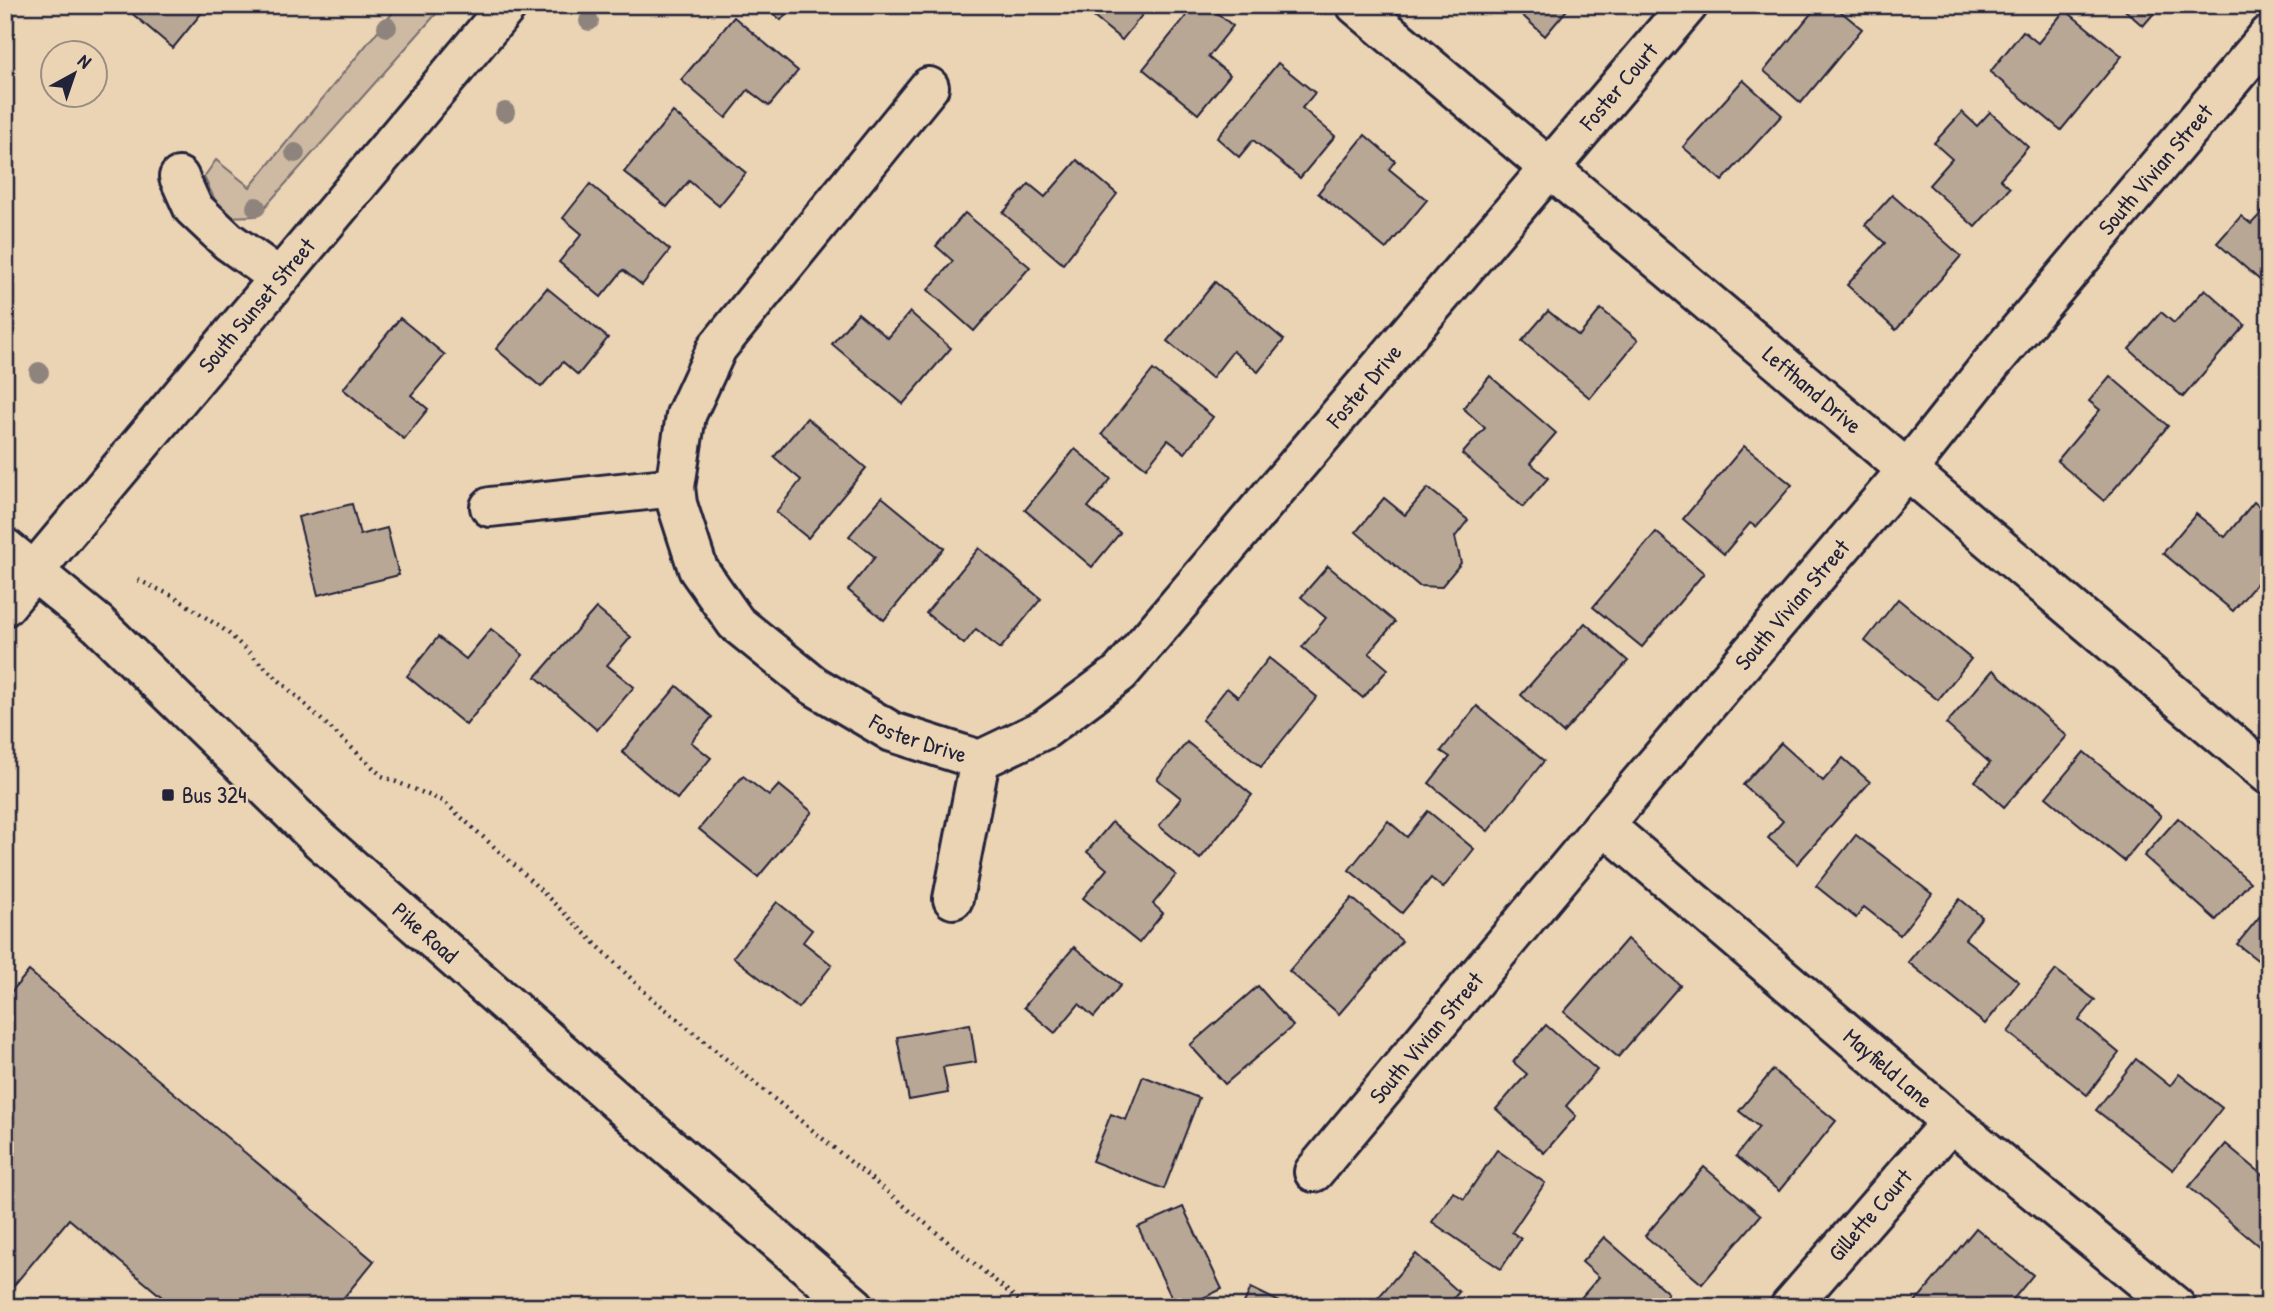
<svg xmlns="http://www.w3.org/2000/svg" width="2274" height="1312" viewBox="0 0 2274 1312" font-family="'Patrick Hand',sans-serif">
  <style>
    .green { fill: #cebaa3; stroke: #786e6f; stroke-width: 2 }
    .building { fill: #b9a796; stroke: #22223b; stroke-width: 2 }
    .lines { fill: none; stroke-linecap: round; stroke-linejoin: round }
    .minor-casing { stroke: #22223b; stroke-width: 44 }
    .major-casing { stroke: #22223b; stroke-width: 44 }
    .path { stroke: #22223b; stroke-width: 4.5; stroke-dasharray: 2 5; stroke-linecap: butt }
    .minor { stroke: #ebd4b4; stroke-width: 38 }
    .major { stroke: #ebd4b4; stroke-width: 38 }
    .tree { fill: #8f837d }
    .poi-dot { fill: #22223b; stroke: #ebd4b4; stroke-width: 2.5 }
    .labels { text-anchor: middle; stroke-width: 5; stroke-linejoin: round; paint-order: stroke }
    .street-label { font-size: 23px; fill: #22223b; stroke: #ebd4b4 }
    .poi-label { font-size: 23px; fill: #22223b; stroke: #ebd4b4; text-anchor: start }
  </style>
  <rect width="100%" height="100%" fill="#ebd4b4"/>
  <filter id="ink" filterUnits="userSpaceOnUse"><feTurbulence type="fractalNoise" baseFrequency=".0143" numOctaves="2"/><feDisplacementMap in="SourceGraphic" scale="14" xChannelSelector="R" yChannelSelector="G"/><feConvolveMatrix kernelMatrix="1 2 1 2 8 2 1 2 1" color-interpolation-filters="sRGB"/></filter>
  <g filter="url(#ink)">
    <polygon class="green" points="399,5 444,5 257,216 223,217 204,177 216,160 250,187"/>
    <g class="building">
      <polygon points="122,5 208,5 173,48"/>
      <polygon points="763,5 793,5 781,20"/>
      <polygon points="1079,5 1150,5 1122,40"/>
      <polygon points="1195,5 1207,5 1233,26 1208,57 1230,75 1198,114 1143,69"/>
      <polygon points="1511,5 1571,5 1545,36"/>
      <polygon points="1818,5 1833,5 1862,29 1801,103 1764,71"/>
      <polygon points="2119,5 2161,5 2143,26"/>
      <polygon points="2065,10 2122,56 2061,130 1990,72 2023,31 2038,43"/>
      <polygon points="734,17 798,71 769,106 748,90 726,118 681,80"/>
      <polygon points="1278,63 1315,93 1302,108 1335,136 1300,178 1253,140 1239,157 1217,138"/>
      <polygon points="1743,80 1782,115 1722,181 1683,147"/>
      <polygon points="673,112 746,173 719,206 689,181 667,207 624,172"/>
      <polygon points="1962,112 1977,126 1990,112 2028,147 2000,179 2010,188 1975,227 1929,185 1952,159 1934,143"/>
      <polygon points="1365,135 1395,161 1389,169 1427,200 1386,249 1318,193"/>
      <polygon points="1077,160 1117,194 1063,264 1003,213 1029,184 1045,197"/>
      <polygon points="590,184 670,250 642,285 623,270 601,297 559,262 582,234 563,218"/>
      <polygon points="1892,195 1961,256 1896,330 1847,285 1885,243 1865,225"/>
      <polygon points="2269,205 2269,288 2217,243 2241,216 2251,224"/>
      <polygon points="965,213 1030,267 974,331 928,290 953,261 936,246"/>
      <polygon points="1215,282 1284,340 1258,372 1233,351 1212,378 1167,341"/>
      <polygon points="547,288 608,338 578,375 563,362 541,387 496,349"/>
      <polygon points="2205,289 2245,325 2183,397 2129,349 2161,312 2174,323"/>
      <polygon points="1601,309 1638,340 1590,398 1522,341 1548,311 1579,336"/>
      <polygon points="910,312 951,348 903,404 832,344 858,313 888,338"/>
      <polygon points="400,318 445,355 411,395 428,409 404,439 343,389"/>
      <polygon points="1153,370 1213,417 1185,453 1168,440 1146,468 1102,434"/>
      <polygon points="1490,376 1556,433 1530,463 1548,478 1523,507 1462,454 1485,428 1463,408"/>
      <polygon points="2110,376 2168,426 2104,501 2057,461 2100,410 2089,401"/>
      <polygon points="807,418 866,468 808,538 776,512 801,480 774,457"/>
      <polygon points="1744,446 1792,485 1756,527 1750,523 1724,554 1683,519"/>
      <polygon points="1075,449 1111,479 1088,507 1120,533 1092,567 1025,510"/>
      <polygon points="1428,488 1468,520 1455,537 1461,563 1441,587 1419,586 1356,532 1384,498 1405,515"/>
      <polygon points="882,497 944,548 884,620 848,590 875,557 849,536"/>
      <polygon points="2254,502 2269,515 2269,569 2233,611 2163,553 2196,514 2225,537"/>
      <polygon points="352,504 360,535 387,528 399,575 318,595 298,517"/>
      <polygon points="1656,532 1704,573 1642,647 1593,607"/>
      <polygon points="979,548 1041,599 1000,649 976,629 964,644 926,613"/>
      <polygon points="1328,566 1395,622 1369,653 1388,669 1363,698 1302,647 1326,618 1301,597"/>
      <polygon points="1898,599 1971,659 1938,700 1865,641"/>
      <polygon points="596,608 631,637 607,665 634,687 597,730 536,677"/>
      <polygon points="1585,623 1628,661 1563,733 1521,695"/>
      <polygon points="491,629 523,655 466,725 407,676 438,637 466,659"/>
      <polygon points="1269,658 1317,697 1261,767 1202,720 1227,688 1238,697"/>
      <polygon points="1993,670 2067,736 2004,807 1975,781 1990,763 1946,724"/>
      <polygon points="677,686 712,717 691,742 711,758 677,799 622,752"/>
      <polygon points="1477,706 1544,761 1488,831 1429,783 1450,757 1441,751"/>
      <polygon points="1187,742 1252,795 1200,859 1159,826 1181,798 1157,779"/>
      <polygon points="1781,743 1823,781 1843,758 1870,782 1797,864 1768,838 1783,821 1743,785"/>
      <polygon points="2084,752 2161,816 2124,861 2046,797"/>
      <polygon points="743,776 769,796 779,785 812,812 758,877 699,829"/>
      <polygon points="1428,811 1474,849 1443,888 1431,878 1402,913 1349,870 1388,821 1407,837"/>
      <polygon points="2178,818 2250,882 2216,920 2144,856"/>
      <polygon points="1112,822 1176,875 1153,904 1163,913 1139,943 1083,898 1107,869 1087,852"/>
      <polygon points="1856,835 1932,894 1900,935 1864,907 1856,918 1816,886"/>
      <polygon points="1352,898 1402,941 1339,1014 1289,971"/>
      <polygon points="1960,899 1982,917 1965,939 2019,982 1985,1024 1908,962"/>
      <polygon points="777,902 812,930 803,942 832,965 798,1008 733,957"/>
      <polygon points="2269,905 2269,969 2237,944"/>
      <polygon points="1627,939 1680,985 1618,1057 1564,1012"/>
      <polygon points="1074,947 1121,985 1094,1017 1079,1004 1055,1033 1024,1007"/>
      <polygon points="2056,970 2095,1000 2079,1020 2119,1053 2087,1095 2008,1032"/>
      <polygon points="29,971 374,1261 336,1307 174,1307 69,1219 5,1296 5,999"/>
      <polygon points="1258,986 1293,1026 1225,1084 1190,1045"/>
      <polygon points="970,1024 976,1062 943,1067 948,1093 909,1100 897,1037"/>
      <polygon points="1546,1025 1597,1070 1566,1106 1576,1116 1544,1153 1496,1109 1527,1074 1513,1062"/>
      <polygon points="2136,1059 2170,1086 2179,1074 2222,1108 2173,1170 2096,1110"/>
      <polygon points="1773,1070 1836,1121 1779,1191 1736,1156 1759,1127 1739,1111"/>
      <polygon points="1143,1076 1199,1098 1164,1189 1092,1161 1111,1114 1126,1120"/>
      <polygon points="2226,1144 2269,1180 2269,1250 2267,1253 2189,1187"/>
      <polygon points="1497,1150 1545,1183 1512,1232 1521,1239 1501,1269 1432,1222 1453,1192 1464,1199"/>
      <polygon points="1704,1167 1761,1215 1702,1284 1645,1236"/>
      <polygon points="1183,1207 1222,1289 1184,1307 1176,1307 1138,1227"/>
      <polygon points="1976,1228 2033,1275 2007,1307 1915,1307 1913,1305"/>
      <polygon points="1604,1237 1668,1293 1657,1307 1573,1307 1599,1277 1582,1262"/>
      <polygon points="1416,1254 1459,1292 1446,1307 1370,1307"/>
      <polygon points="1251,1288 1290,1307 1242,1307"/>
    </g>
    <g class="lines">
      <defs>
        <g id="minor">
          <path id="s1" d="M1356,5l913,770"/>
          <path id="s2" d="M929,87l-212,261 -31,67 -11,72 2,17 21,65 38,54 77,62 79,47 88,28 65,-31 75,-56 568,-668"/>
          <polyline points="179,177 193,208 228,241 280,278"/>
          <polyline points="490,507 675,487"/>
          <path id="s3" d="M5,606l503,-601"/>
          <path id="s4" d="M1604,825l347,297 225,185"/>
          <polyline points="953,899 980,760"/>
          <path id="s5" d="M1314,1172l290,-347 303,-355 84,-106 278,-329"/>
          <path id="s6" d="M1790,1307l161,-185"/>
        </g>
        <g id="major">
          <path id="s7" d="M5,548l93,76 222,216 333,293 202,174"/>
        </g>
      </defs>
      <use href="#minor" class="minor-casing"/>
      <use href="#major" class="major-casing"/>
      <polyline class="path" points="138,580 175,597 226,631 382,776 443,801 521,871 647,994 1027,1307"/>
      <use href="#minor" class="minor"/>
      <use href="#major" class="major"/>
    </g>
    <g class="tree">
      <circle cx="589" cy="21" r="10"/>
      <circle cx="387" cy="27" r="10"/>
      <circle cx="505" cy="112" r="10"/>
      <circle cx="295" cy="153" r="10"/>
      <circle cx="256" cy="207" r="10"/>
      <circle cx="39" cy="372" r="10"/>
    </g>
  </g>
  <rect class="poi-dot" x="161" y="788" width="14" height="14" rx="3.5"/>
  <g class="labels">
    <g class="street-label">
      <text dy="8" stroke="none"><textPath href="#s2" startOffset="1853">Foster Court</textPath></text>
      <text dy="8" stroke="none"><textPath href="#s5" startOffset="1309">South Vivian Street</textPath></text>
      <text dy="8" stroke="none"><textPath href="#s3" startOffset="392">South Sunset Street</textPath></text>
      <text dy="8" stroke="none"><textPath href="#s2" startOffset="1460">Foster Drive</textPath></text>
      <text dy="8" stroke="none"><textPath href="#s1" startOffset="597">Lefthand Drive</textPath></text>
      <text dy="8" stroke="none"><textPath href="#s5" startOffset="742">South Vivian Street</textPath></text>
      <text dy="8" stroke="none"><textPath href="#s2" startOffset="852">Foster Drive</textPath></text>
      <text dy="8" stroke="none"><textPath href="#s7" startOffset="570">Pike Road</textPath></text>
      <text dy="8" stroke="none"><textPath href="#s5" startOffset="175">South Vivian Street</textPath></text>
      <text dy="8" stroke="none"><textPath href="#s4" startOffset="374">Mayfield Lane</textPath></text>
      <text dy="8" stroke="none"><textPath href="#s6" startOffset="122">Gillette Court</textPath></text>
    </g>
    <g class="poi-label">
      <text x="182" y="803">Bus 324</text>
    </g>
  </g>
  <rect width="2274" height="1312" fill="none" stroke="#ebd4b4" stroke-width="28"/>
  <rect x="14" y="14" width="2246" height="1284" fill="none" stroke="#22223b" stroke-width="2.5" filter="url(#ink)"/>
  <g transform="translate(74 74) rotate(40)"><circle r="33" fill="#ebd4b4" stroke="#9b8d84" stroke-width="2"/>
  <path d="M0-5L12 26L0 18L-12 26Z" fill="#22223b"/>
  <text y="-10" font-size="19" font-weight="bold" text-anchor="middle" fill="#22223b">N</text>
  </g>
</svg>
